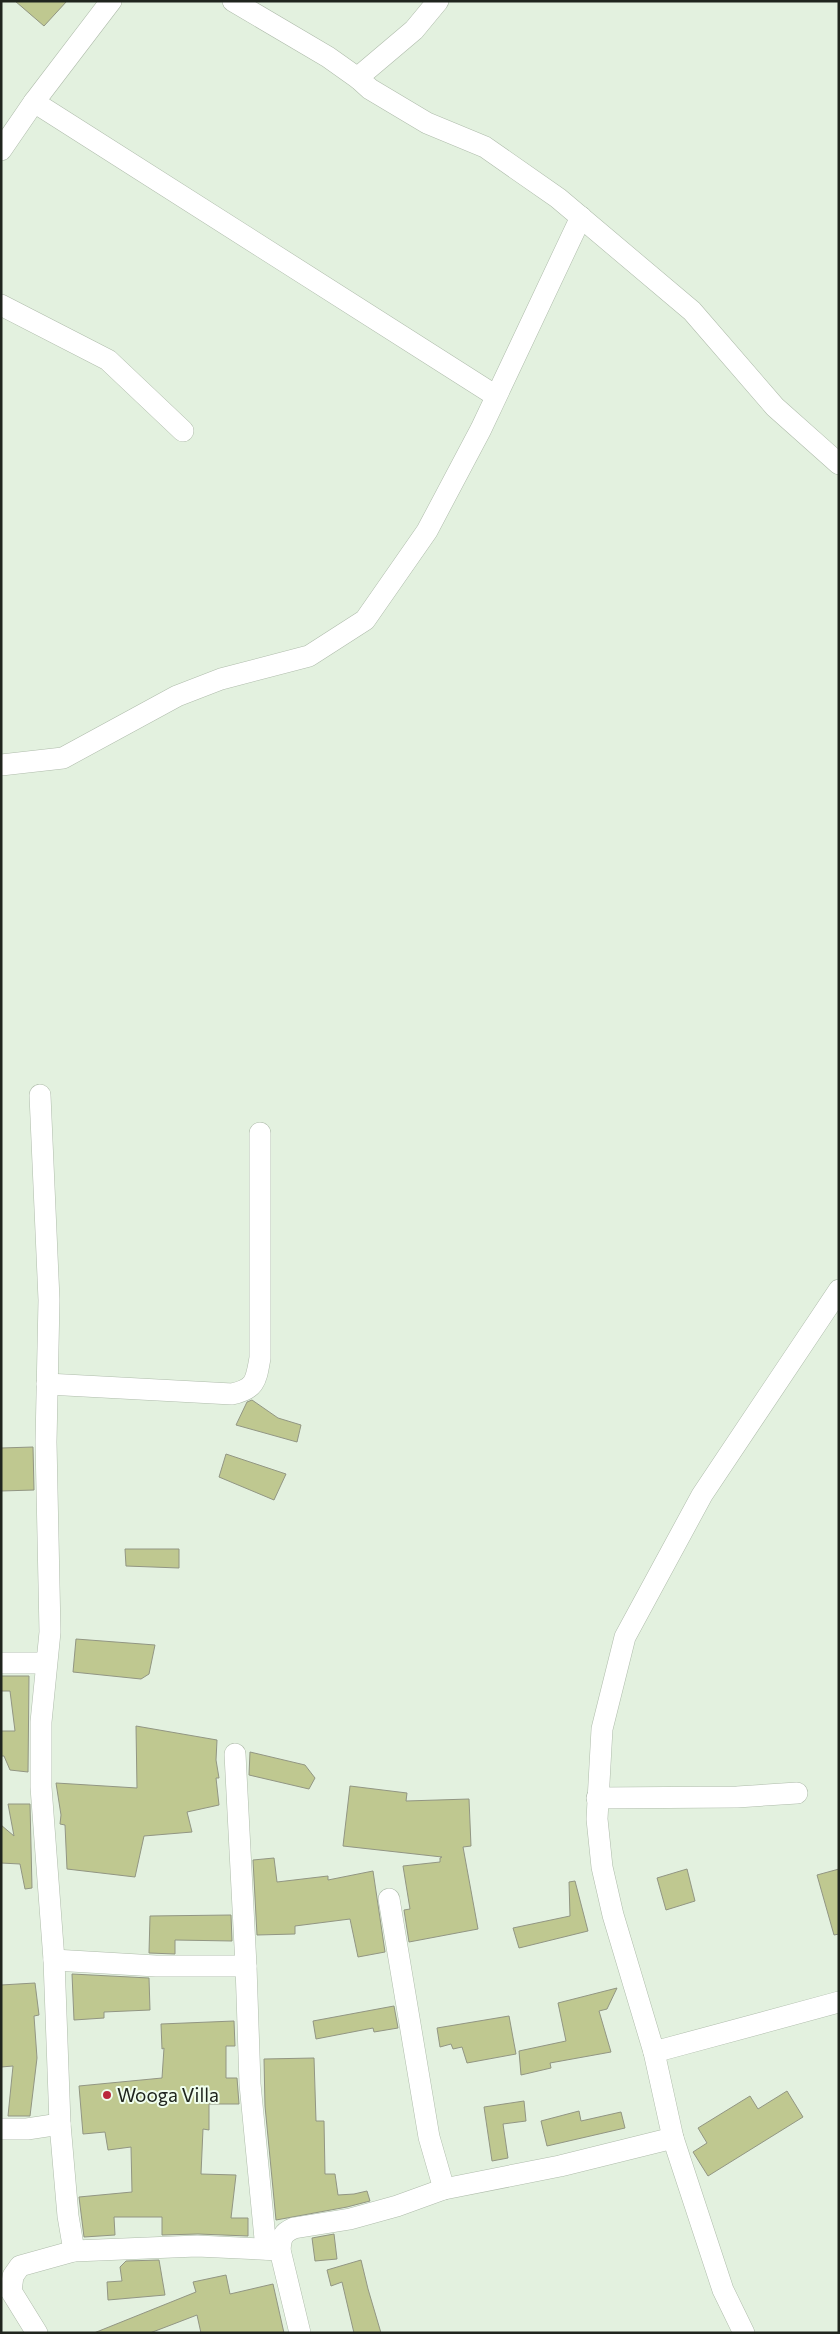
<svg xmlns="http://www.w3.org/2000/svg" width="840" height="2334" viewBox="0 0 840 2334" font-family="Commissioner,sans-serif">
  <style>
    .building { fill: #bfc890; stroke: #929683 }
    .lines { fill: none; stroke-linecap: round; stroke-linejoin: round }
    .minor-casing { stroke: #afbcab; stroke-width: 22 }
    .minor { stroke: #fff; stroke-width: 21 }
    .poi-dot { fill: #ba283b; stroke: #f0feed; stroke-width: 2 }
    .labels { text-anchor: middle; stroke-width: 4; stroke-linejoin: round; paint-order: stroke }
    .poi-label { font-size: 19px; fill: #20251e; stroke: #f0feed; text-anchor: start }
  </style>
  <rect width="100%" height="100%" fill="#e3f1df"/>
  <g class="building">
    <polygon points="15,1 67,1 44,26"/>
    <polygon points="252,1400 278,1418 301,1425 297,1442 236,1425 247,1402"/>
    <polygon points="33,1447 34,1490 1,1491 1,1448"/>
    <polygon points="226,1454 286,1474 274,1500 219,1477"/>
    <polygon points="125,1549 179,1549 179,1568 126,1566"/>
    <polygon points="76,1639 155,1645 149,1674 141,1679 73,1672"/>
    <polygon points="1,1676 29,1676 28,1772 10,1770 4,1756 1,1756 1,1731 15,1731 10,1691 1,1691"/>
    <polygon points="136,1726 217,1740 216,1760 219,1778 216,1778 219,1805 187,1812 192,1832 144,1836 135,1877 67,1869 65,1825 60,1824 61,1815 56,1783 137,1788"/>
    <polygon points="250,1752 305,1765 315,1778 309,1789 249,1775"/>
    <polygon points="350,1786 407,1793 406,1801 469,1799 471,1846 463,1847 478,1929 409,1942 404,1910 410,1909 403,1866 440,1862 440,1858 442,1857 343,1846"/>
    <polygon points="8,1804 30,1804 32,1888 25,1889 20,1864 1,1863 1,1825 14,1836"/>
    <polygon points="274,1858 277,1882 328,1876 328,1880 373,1871 385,1952 358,1957 350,1919 295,1926 295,1934 257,1935 253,1860"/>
    <polygon points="687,1869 695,1901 666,1910 657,1878"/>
    <polygon points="839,1869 839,1934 834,1935 817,1875"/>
    <polygon points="575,1881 588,1931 519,1948 513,1928 570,1916 569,1882"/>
    <polygon points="231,1915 232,1941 175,1940 175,1954 149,1953 150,1916"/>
    <polygon points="72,1974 149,1978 150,2010 104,2012 104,2018 74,2020"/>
    <polygon points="35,1983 39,2015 34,2016 37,2058 30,2116 8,2116 13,2066 1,2067 1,1985"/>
    <polygon points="617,1988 607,2009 599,2011 611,2052 550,2063 551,2068 521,2075 519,2051 566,2041 558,2003"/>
    <polygon points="394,2006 398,2028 374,2032 373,2028 316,2039 313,2021"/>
    <polygon points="509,2016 516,2054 467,2063 462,2047 453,2049 451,2044 440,2047 437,2028"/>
    <polygon points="234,2021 235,2046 226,2046 226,2078 237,2078 239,2104 209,2104 209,2130 203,2129 201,2174 236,2175 231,2218 248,2218 248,2236 198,2234 162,2235 162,2217 114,2217 115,2235 84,2237 79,2197 132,2192 131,2147 108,2150 105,2132 83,2134 79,2086 162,2078 164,2048 162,2049 161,2024"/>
    <polygon points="314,2058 316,2121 324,2121 325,2174 335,2174 338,2195 354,2194 367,2191 370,2201 347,2207 276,2220 265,2106 264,2059"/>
    <polygon points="787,2091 803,2117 708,2176 693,2152 707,2143 698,2128 750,2096 758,2109"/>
    <polygon points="524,2101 526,2121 503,2124 508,2158 492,2161 484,2107"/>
    <polygon points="579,2111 581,2121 621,2112 625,2128 547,2146 541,2121"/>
    <polygon points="334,2234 337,2259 315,2261 312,2238"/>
    <polygon points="159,2260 165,2295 108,2300 107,2282 122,2281 120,2267 126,2261"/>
    <polygon points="361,2260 368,2289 381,2333 354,2333 342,2282 331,2286 327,2270"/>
    <polygon points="226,2275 230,2294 273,2284 284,2333 201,2333 197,2315 150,2333 94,2333 196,2292 193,2282"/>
  </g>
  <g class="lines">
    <defs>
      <g id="minor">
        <polyline points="233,1 328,57 359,79"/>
        <polyline points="438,1 414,30 362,74 359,79 370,89 427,123 485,147 558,198 692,311 775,407 839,464"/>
        <polyline points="34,102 496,396"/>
        <polyline points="1,150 34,102 111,1"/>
        <polyline points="1,305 108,360 183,431"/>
        <polyline points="1,765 63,758 177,696 221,679 309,656 365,620 427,531 481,429 581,217"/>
        <polyline points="40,1095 49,1300 46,1442 50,1632 41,1722 41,1787 54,1960 60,2124 68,2216 74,2251"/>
        <path d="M47,1384l185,10c24,-5 24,-14 28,-36v-225"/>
        <polyline points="1,1663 46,1663"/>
        <polyline points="235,1754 246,1966 250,2084 266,2249"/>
        <polyline points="597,1798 737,1797 797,1793"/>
        <polyline points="389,1899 429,2137 444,2189"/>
        <polyline points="54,1960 156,1966 246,1966"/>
        <polyline points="654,2052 839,2002"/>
        <polyline points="1,2129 27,2129 60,2124"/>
        <polyline points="37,2333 11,2291 13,2276 20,2266 74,2251 197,2246 280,2250"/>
        <path d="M300,2333l-20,-83c1,-12 2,-17 14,-22l56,-9 47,-13 47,-17 116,-23 113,-28"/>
        <polyline points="744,2333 723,2290 673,2138 654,2052 613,1915 602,1867 597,1819 602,1729 625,1637 702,1495 839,1290"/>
      </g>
    </defs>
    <use href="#minor" class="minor-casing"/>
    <use href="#minor" class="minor"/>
  </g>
  <circle class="poi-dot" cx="107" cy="2095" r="5"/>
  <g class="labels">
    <g class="poi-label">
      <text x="117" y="2102">Wooga Villa</text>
    </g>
  </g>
  <rect width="840" height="2334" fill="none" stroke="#20251e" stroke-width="5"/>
</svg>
